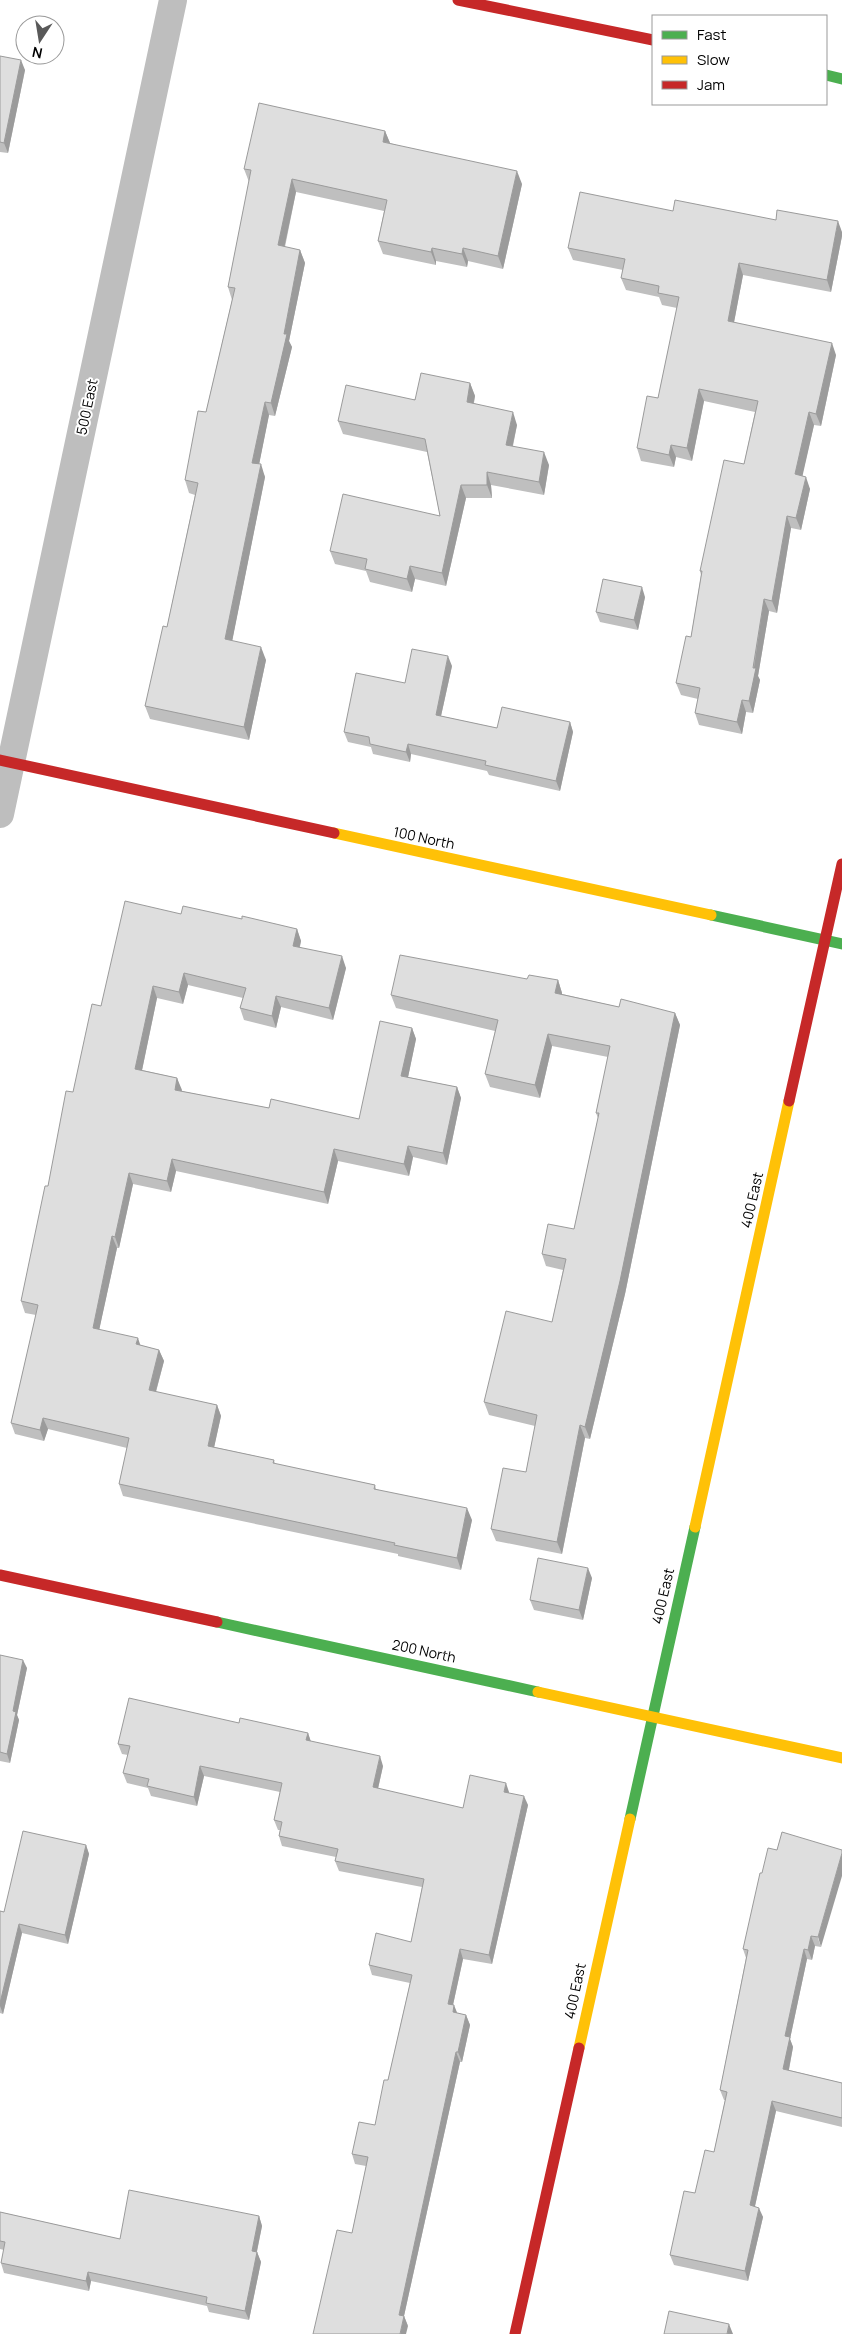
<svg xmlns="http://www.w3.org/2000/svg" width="842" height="2334" viewBox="0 0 842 2334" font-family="Manrope,sans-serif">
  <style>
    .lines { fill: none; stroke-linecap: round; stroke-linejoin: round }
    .street { stroke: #bebebe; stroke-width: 28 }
    .fast { stroke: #4caf50; stroke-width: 11 }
    .slow { stroke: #ffc107; stroke-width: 11 }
    .jam { stroke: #c62828; stroke-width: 11 }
    .wall { fill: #bfbfbf }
    .shaded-wall { fill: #9b9b9b }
    .building { fill: #dedede; stroke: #9b9b9b }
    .labels { text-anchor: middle; stroke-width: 4; stroke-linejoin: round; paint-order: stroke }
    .street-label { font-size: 14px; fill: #000; stroke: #fff }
  </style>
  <rect width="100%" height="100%" fill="#fff"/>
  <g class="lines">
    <polyline class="street" points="0,814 173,0"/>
    <g class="fast">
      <polyline points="826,75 842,79"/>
      <polyline points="711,915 842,944"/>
      <polyline points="217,1622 538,1692"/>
      <polyline points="630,1819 695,1527"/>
    </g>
    <g class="slow">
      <polyline points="334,833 711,915"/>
      <polyline points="695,1527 789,1101"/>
      <polyline points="538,1692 842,1758"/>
      <polyline points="579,2048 630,1819"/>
    </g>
    <g class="jam">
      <polyline points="458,0 653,40"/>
      <polyline points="0,760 334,833"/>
      <polyline points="789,1101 842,864"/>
      <polyline points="0,1575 217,1622"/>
      <polyline points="515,2334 579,2048"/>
    </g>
  </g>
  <g class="wall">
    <polygon points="0,56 25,70 8,153 0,152"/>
    <polygon points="385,131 390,143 522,184 503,269 468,261 467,267 436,261 436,265 383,254 378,241 384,211 296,192 285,247 300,250 305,263 289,341 292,347 275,416 269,415 259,464 265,477 232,641 266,660 249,740 150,719 145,706 167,627 195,495 189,493 185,480 206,412 232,300 228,287 249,182 244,169"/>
    <polygon points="673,211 776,220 842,232 842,236 831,292 743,275 734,322 836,355 821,426 814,425 802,476 810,489 801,530 791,528 777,613 769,611 758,676 760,680 753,713 746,712 742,734 699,725 695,713 698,699 681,695 676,683 691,637 701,575 700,571 744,464 755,412 704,401 692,461 676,457 674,467 641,461 637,448 658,398 677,308 662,305 659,297 626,290 621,278 623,270 573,260 568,248"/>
    <polygon points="470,383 475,396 474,403 517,425 513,446 549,465 544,495 491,485 492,498 466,498 446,586 415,579 412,592 370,582 366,571 335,564 330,551 440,516 427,452 343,434 338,421"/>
    <polygon points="645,597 638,630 600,622 596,612"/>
    <polygon points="452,666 441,716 497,728 570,722 573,732 560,791 489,775 487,771 411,754 410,762 373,754 371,747 348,742 344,732 405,683"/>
    <polygon points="181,914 242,919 297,929 301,941 300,947 346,968 333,1020 281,1007 276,1028 244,1020 240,1008 243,998 188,985 183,1004 157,998 142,1070 177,1078 181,1091 269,1108 359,1119 412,1028 416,1039 408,1077 457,1087 461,1098 447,1165 413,1157 409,1176 338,1161 328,1204 176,1171 171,1192 133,1184 119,1248 117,1248 99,1330 140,1345 159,1350 164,1361 156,1392 217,1405 221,1416 214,1447 274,1460 275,1464 375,1485 376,1489 472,1520 461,1570 398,1556 398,1554 123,1496 119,1484 127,1448 48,1429 44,1441 15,1434 11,1423 36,1315 25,1313 21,1301 48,1186 73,1092 101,1006"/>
    <polygon points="527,979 558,980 562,993 562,994 619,1007 675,1013 680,1025 625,1294 590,1439 585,1438 562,1554 496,1541 491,1529 526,1472 535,1426 489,1415 484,1402 552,1322 563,1270 546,1266 542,1254 574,1229 598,1118 596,1113 608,1057 552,1046 540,1098 490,1087 485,1074 495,1031 396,1008 391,995"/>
    <polygon points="592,1578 583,1620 534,1610 530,1600"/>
    <polygon points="0,1655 27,1668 17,1715 19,1720 10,1763 0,1761"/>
    <polygon points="239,1723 308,1733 311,1742 383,1766 378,1789 463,1808 509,1793 528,1805 492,1964 463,1959 453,2005 457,2013 466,2015 470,2025 462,2062 460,2062 404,2316 408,2326 352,2233 366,2166 355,2164 352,2154 375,2125 388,2080 410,1983 372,1975 369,1965 411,1942 422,1887 339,1871 335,1861 336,1857 282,1846 279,1836 280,1830 278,1830 274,1820 280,1792 204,1776 197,1806 151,1796 148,1788 127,1783 123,1773 128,1755 122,1754 118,1744"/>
    <polygon points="782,1832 821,1947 815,1946 812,1960 807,1959 790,2039 793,2047 789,2070 842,2083 842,2127 776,2111 755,2206 763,2217 748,2281 674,2265 670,2255 695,2193 714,2152 725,2100 724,2100 720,2090 746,1958 743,1949 777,1850"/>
    <polygon points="86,1845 89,1854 68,1944 22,1933 3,2014 0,2013 0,1911 4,1912"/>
    <polygon points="0,2212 120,2239 259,2216 262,2226 257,2252 261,2262 249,2320 209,2312 207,2306 91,2281 89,2291 4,2273 1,2263 4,2250 0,2249"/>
  </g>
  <g class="shaded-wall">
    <polygon points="21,60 25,70 8,153 4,143"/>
    <polygon points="385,131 390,143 383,142"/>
    <polygon points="517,171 522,184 503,269 498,256"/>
    <polygon points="292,179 296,192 282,258 278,245"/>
    <polygon points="838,221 842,232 842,236 831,292 827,280"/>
    <polygon points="432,248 436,261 436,265 431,252"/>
    <polygon points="463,248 468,261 467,267 462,254"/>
    <polygon points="300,250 305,263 289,341 292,347 275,416 271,403 284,334"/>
    <polygon points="739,263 743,275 732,333 728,321"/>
    <polygon points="832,343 836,355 821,426 816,414"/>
    <polygon points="470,383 475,396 471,415 467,402"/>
    <polygon points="699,389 704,401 692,461 687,448"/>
    <polygon points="265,402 269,415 257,475 252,463"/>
    <polygon points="513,412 517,425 510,458 506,445"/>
    <polygon points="809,412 814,425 800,487 795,474"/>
    <polygon points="671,445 676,457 674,467 669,455"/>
    <polygon points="544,452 549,465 544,495 539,482"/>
    <polygon points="261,464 265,477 230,652 225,639"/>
    <polygon points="487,472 491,485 492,498 487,485"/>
    <polygon points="806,477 810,489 801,530 796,518"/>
    <polygon points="461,485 466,498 446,586 442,573"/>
    <polygon points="787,516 791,528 777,613 772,601"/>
    <polygon points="410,566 415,579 412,592 407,579"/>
    <polygon points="642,587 645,597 638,630 634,620"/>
    <polygon points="764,599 769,611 758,676 760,680 753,713 749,701"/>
    <polygon points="261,647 266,660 249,740 244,727"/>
    <polygon points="448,656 452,666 439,725 436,715"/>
    <polygon points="742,700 746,712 742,734 737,722"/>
    <polygon points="570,722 573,732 560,791 556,781"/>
    <polygon points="408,744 411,754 410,762 406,752"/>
    <polygon points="297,929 301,941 297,957 293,946"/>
    <polygon points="342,956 346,968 333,1020 329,1008"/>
    <polygon points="184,973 188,985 183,1004 179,992"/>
    <polygon points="558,980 562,993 560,1006 555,993"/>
    <polygon points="153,986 157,998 140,1080 135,1069"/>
    <polygon points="276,996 281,1007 276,1028 272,1016"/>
    <polygon points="675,1013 680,1025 625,1294 590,1439 585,1427"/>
    <polygon points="412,1028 416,1039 406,1087 401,1076"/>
    <polygon points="548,1034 552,1046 540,1098 535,1085"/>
    <polygon points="177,1078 182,1090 179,1101 175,1090"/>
    <polygon points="457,1087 461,1098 447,1165 443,1153"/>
    <polygon points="408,1146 413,1157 409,1176 404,1164"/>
    <polygon points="334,1149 338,1161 328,1204 324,1192"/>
    <polygon points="172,1159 176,1171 171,1192 167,1181"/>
    <polygon points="129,1173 133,1184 119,1248 115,1237"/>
    <polygon points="112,1236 117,1248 97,1340 93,1328"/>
    <polygon points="138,1338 142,1350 136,1344"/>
    <polygon points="159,1350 164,1361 153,1402 149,1390"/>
    <polygon points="217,1405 221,1416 212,1457 208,1446"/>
    <polygon points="43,1418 48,1429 44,1441 40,1430"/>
    <polygon points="580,1425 585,1438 562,1554 557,1542"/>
    <polygon points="467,1508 472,1520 461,1570 457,1558"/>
    <polygon points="588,1568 592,1578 583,1620 579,1610"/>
    <polygon points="23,1660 27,1668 17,1715 19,1720 10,1763 7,1754 13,1711"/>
    <polygon points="308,1733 311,1742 306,1740"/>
    <polygon points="380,1756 383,1766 376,1797 373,1787"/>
    <polygon points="200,1766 204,1776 197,1806 194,1797"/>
    <polygon points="506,1783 509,1792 507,1802 504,1792"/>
    <polygon points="524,1796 528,1805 492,1964 489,1955"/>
    <polygon points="86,1845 89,1854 68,1944 65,1935"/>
    <polygon points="842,1853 842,1876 821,1947 818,1937"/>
    <polygon points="19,1924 22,1933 3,2014 0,2006 0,2003"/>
    <polygon points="811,1936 815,1946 812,1960 808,1950"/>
    <polygon points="460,1949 463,1959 451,2014 448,2004"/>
    <polygon points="804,1949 807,1959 790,2039 793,2047 787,2079 783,2069 785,2036"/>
    <polygon points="454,2005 458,2015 453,2012"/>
    <polygon points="466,2015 470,2025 462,2062 458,2052"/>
    <polygon points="456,2052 460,2062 402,2325 399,2315"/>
    <polygon points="772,2101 776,2111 753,2215 750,2205"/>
    <polygon points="759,2208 763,2217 748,2281 745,2271"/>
    <polygon points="259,2216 262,2226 255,2260 252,2251"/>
    <polygon points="257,2252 261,2262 249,2320 245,2311"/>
    <polygon points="88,2272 91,2281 89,2291 86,2281"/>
    <polygon points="404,2316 408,2326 406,2334 400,2334"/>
    <polygon points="729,2324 733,2334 727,2334"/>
  </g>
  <g class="building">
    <polygon points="0,56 21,60 4,143 0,142"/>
    <polygon points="259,103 385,131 383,142 517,171 498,256 463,248 462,254 432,248 431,252 378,241 387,200 292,179 278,245 300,250 284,334 287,334 271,403 265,402 252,463 261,464 225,639 261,647 244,727 145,706 163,626 167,627 198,483 185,480 198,411 206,412 235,288 228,287 251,170 244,169"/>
    <polygon points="580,192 673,211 675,200 776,220 777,210 838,221 827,280 739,263 728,321 832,343 816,414 809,412 795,474 806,477 796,518 787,516 772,601 764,599 753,668 756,668 749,701 742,700 737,722 695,713 700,688 676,683 686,636 691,637 702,571 700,571 724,460 744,464 758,401 699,389 687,448 671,445 669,455 637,448 647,396 658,398 679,297 658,293 659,286 621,278 625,259 568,248"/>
    <polygon points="421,373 470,383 467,402 513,412 506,445 544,452 539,482 487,472 487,485 461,485 442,573 410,566 407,579 365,569 367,559 330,551 343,494 440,516 425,439 338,421 346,385 415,400"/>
    <polygon points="603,579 642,587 634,620 596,612"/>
    <polygon points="412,649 448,656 436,715 497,728 502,707 570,722 556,781 485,765 486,761 408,744 406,752 370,744 369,737 344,732 356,673 405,683"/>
    <polygon points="125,901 181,914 183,906 242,919 242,916 297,929 293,946 342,956 329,1008 276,996 272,1016 240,1008 246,988 184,973 179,992 153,986 135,1069 177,1078 175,1090 269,1108 271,1099 359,1119 380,1021 412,1028 401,1076 457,1087 443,1153 408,1146 404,1164 334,1149 324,1192 172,1159 167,1181 129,1173 115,1237 112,1236 93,1328 138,1338 136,1344 159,1350 149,1390 217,1405 208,1446 274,1460 273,1463 375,1485 374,1489 467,1508 457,1558 394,1545 395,1543 119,1484 129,1438 43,1418 40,1430 11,1423 38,1305 21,1301 45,1186 48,1186 66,1091 73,1092 92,1004 101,1006"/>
    <polygon points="400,955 527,979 529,975 558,980 555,993 619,1007 621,999 675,1013 620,1281 585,1427 580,1425 557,1542 491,1529 503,1468 526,1472 537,1415 484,1402 506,1311 552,1322 566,1259 542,1254 548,1224 574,1229 599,1113 596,1113 610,1046 548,1034 535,1085 485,1074 498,1020 391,995"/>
    <polygon points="538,1558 588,1568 579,1610 530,1600"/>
    <polygon points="0,1655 23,1660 13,1711 16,1712 7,1754 0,1752"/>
    <polygon points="129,1698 239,1723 240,1718 308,1733 306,1740 380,1756 373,1787 463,1808 470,1775 506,1783 504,1792 524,1796 489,1955 460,1949 448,2004 454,2005 453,2012 466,2015 458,2052 456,2052 399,2315 404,2316 400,2334 313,2334 337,2230 352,2233 368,2157 352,2154 359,2122 375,2125 384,2080 388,2080 412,1975 369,1965 376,1933 411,1942 424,1879 335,1861 338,1849 279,1836 282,1822 274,1820 282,1783 200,1766 194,1797 147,1786 149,1779 123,1773 130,1746 118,1744"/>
    <polygon points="23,1831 86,1845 65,1935 19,1924 0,2003 0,1911 4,1912"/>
    <polygon points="782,1832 842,1850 842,1853 818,1937 811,1936 808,1950 804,1949 785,2036 790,2037 783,2069 842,2083 842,2118 772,2101 750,2205 759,2208 745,2271 670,2255 684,2191 695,2193 705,2150 714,2152 727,2092 720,2090 748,1950 743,1949 760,1873 762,1873 768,1848 777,1850"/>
    <polygon points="129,2190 259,2216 252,2251 257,2252 245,2311 206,2303 207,2297 88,2272 86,2281 1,2263 5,2242 0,2241 0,2212 120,2239"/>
    <polygon points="669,2311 729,2324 727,2334 664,2334"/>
  </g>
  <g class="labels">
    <g class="street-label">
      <text transform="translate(87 407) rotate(-78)" y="5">500 East</text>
      <text transform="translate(424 838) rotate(12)" y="5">100 North</text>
      <text transform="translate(752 1200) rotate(-77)" y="5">400 East</text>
      <text transform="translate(663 1596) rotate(-77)" y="5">400 East</text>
      <text transform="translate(424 1651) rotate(12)" y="5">200 North</text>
      <text transform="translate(575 1991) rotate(-78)" y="5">400 East</text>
    </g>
  </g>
  <rect x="652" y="15" width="175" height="90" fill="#ffffff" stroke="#999999"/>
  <rect x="662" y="31" width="25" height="8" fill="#4caf50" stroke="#999999"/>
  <text x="697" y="40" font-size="15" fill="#000000">Fast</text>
  <rect x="662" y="56" width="25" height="8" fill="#ffc107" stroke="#999999"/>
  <text x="697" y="65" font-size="15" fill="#000000">Slow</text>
  <rect x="662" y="81" width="25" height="8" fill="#c62828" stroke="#999999"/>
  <text x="697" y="90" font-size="15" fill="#000000">Jam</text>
  <g transform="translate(40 40) rotate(192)"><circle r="24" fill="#ffffff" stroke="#999999"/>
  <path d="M0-4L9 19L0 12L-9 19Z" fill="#595959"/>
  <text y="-8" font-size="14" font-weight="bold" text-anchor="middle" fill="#000000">N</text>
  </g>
</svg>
